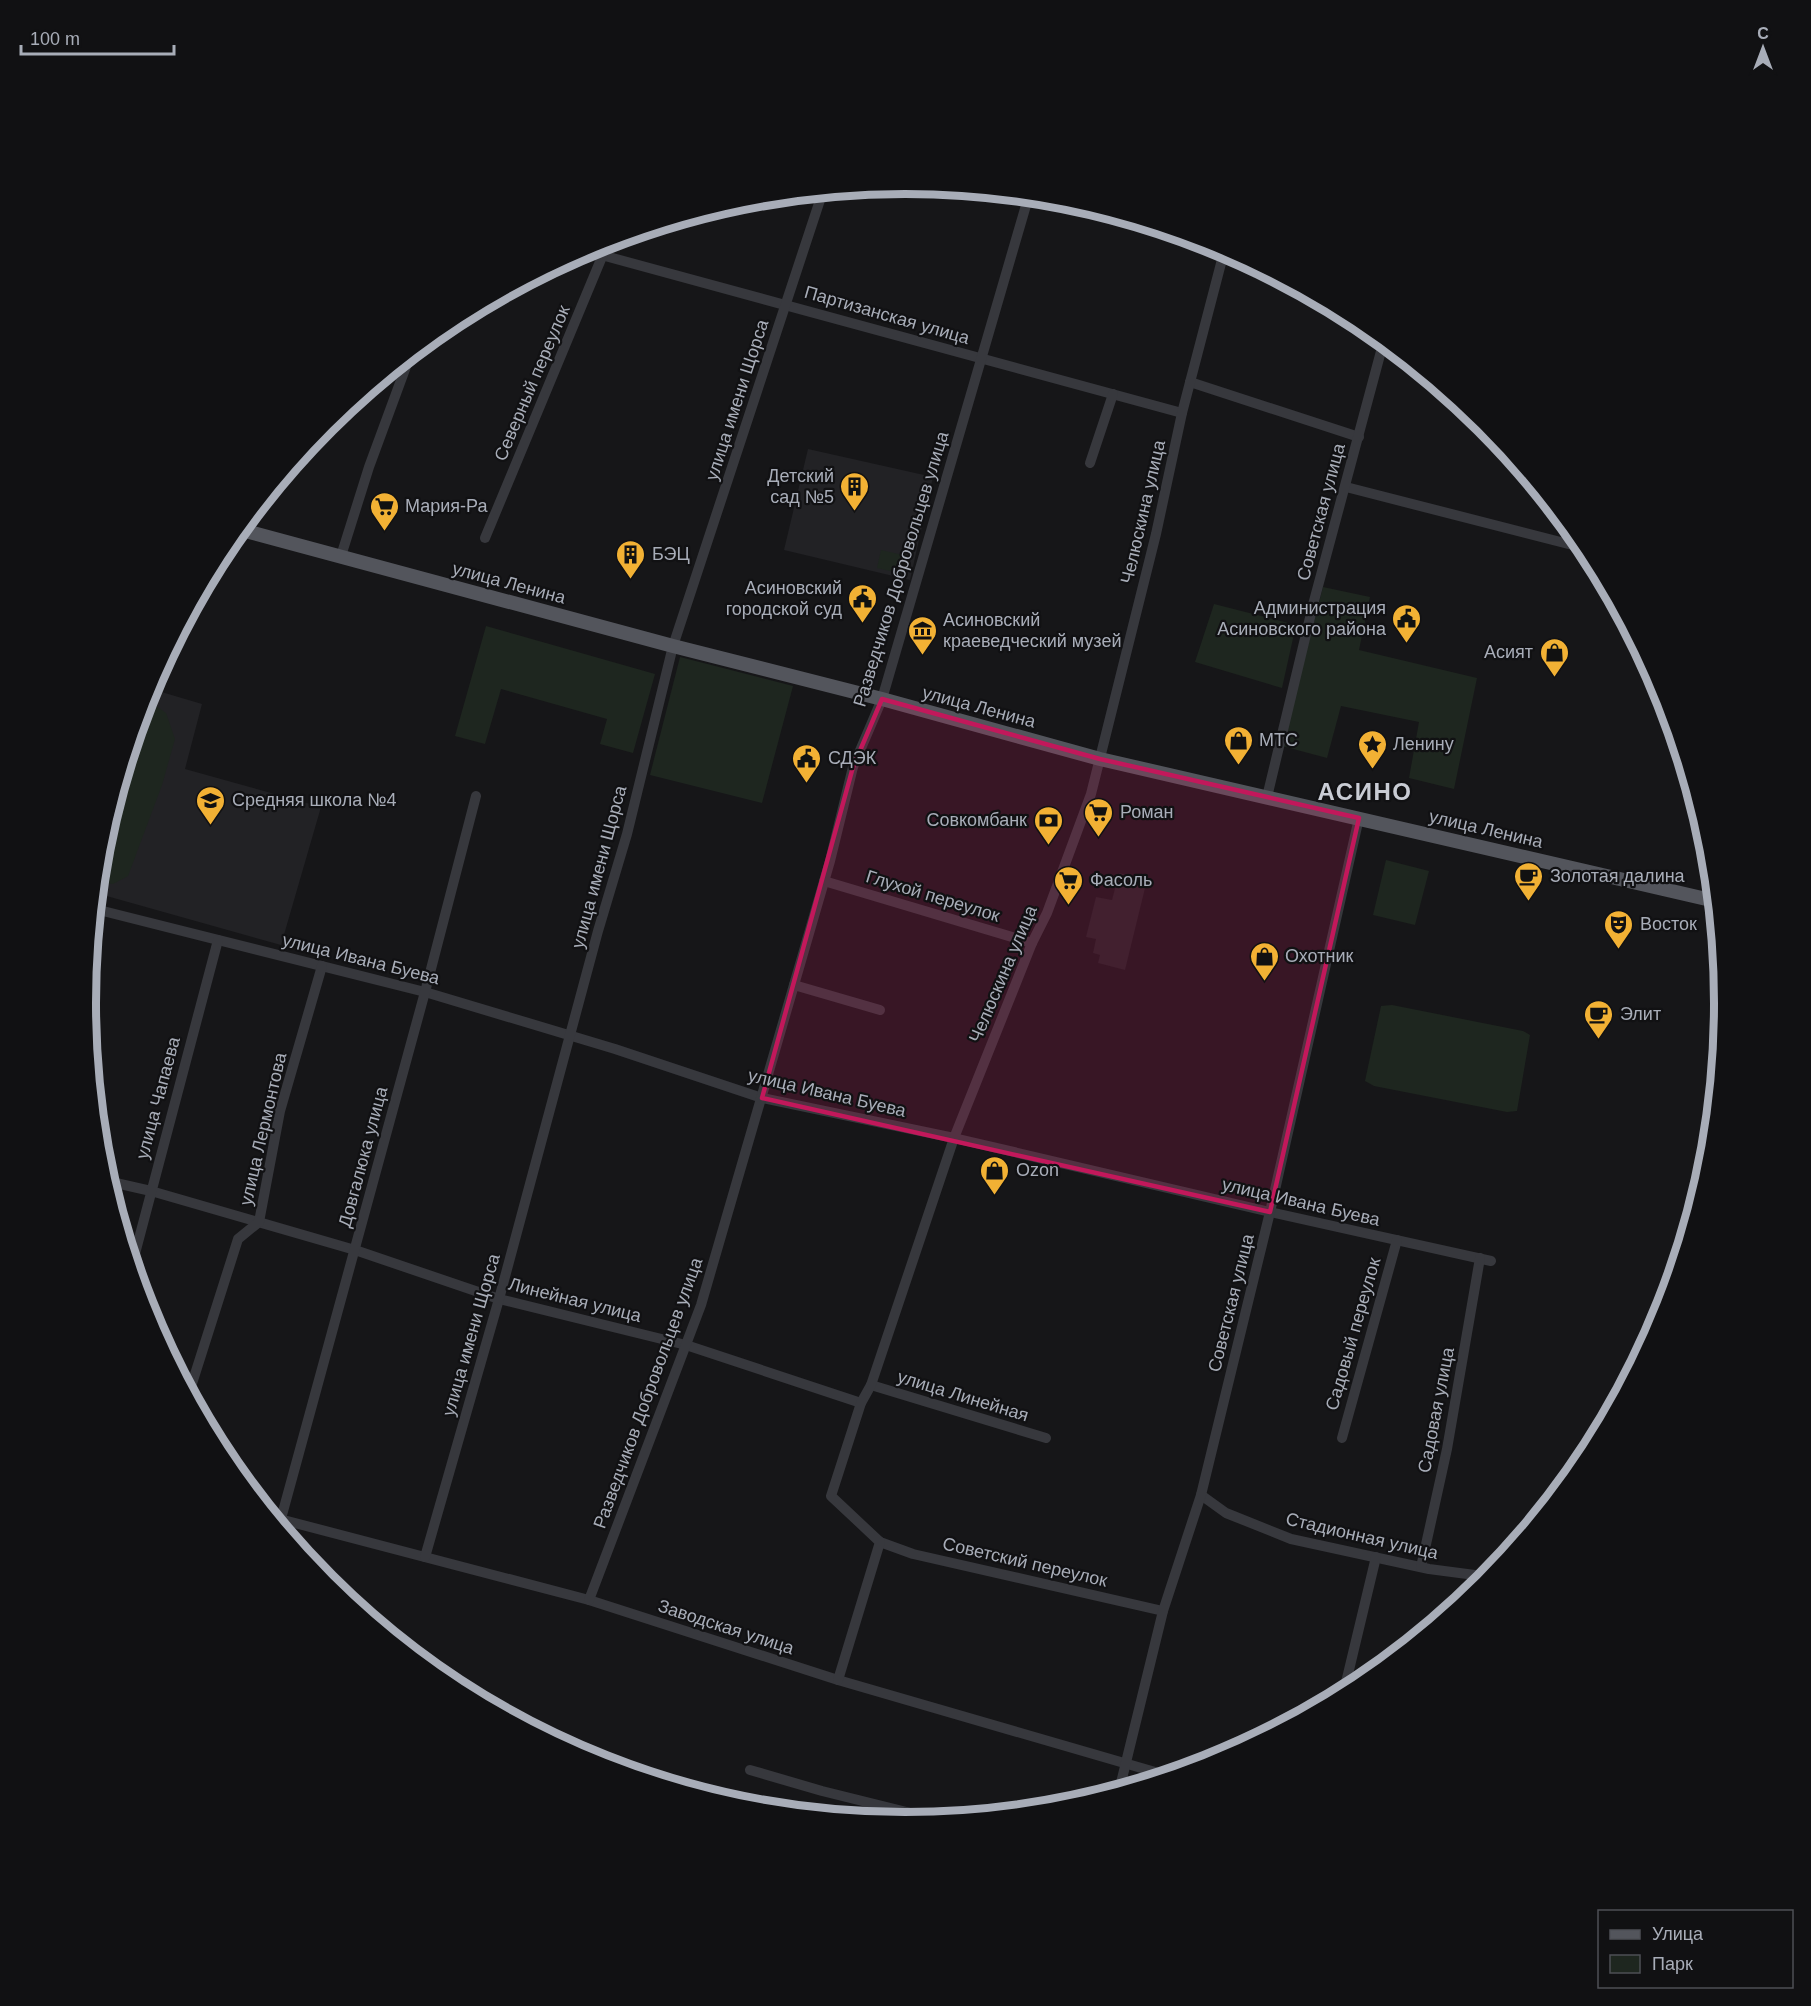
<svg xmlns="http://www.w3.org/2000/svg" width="1811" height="2006" viewBox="0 0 1811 2006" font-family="Helvetica,sans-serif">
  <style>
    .built { fill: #222225 }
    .green { fill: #1e261f }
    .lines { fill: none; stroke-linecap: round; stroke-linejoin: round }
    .minor { stroke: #37383d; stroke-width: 10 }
    .major { stroke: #53555c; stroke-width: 14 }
    .marked { fill: #c2185b; fill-opacity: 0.2; stroke: #c2185b; stroke-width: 4.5; stroke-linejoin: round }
    .labels { text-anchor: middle; stroke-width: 4.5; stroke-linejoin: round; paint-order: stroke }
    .street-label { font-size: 18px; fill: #a8adb8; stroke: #111113 }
    .poi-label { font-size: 18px; fill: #a8adb8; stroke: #111113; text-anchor: start }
    .district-label { font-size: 24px; font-weight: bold; letter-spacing: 1.5px; fill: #c9ccd4; stroke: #111113 }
    .rim { fill: none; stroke: #a8adb8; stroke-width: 8 }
  </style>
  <rect width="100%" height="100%" fill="#161618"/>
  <g class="built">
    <polygon points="808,449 933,477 910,580 784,550"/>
    <polygon points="148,688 202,704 185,769 321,807 281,945 96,893 101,843"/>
    <polygon points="1119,873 1147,880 1125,970 1098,963 1100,955 1093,953 1096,939 1086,937 1096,897 1112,900"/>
  </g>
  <g class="green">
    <polygon points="881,550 907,556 903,574 877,568"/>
    <polygon points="1323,587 1370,597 1359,650 1477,678 1454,789 1409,778 1419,722 1341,706 1327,758 1282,746"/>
    <polygon points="1214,604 1296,625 1282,688 1195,662"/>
    <polygon points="486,626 655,674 633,753 600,744 607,719 501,689 485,744 455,736"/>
    <polygon points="680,657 793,686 762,803 650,775"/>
    <polygon points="145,698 166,713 175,739 162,785 128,876 113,884 97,882 101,843"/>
    <polygon points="1386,860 1429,871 1415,925 1373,915"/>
    <polygon points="1392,1005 1523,1031 1530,1035 1517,1111 1507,1112 1374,1086 1365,1081 1381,1006"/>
  </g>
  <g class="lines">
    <g class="minor">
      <polyline points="1009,193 1222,247"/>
      <polyline points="583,250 1182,413"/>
      <polyline points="1190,382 1359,437"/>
      <polyline points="1090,463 1113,394"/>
      <polyline points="1346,487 1588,549"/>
      <polyline points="485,538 609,240"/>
      <polyline points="341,556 369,467 411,353"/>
      <polyline points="1267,797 1314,601 1384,340"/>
      <polyline points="824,881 1032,943"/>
      <polyline points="95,909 425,992 615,1049 762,1098 954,1138 1270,1212 1491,1261"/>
      <polyline points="794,985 880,1010"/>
      <polyline points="107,1181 151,1191 355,1250 499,1299 686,1345 861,1403"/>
      <polyline points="132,1265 218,940"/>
      <polyline points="871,1385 1046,1438"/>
      <polyline points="189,1393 238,1239 259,1222 280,1111 322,966"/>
      <polyline points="1342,1438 1397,1240"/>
      <polyline points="1201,1495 1226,1513 1291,1539 1429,1569 1490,1577"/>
      <polyline points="272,1517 589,1600 838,1680 1169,1776"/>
      <polyline points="279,1526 425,992 476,796"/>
      <polyline points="880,1542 913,1554 1163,1611"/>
      <polyline points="425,1557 499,1299 598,931 627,834 673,646 823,191"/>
      <polyline points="1421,1567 1447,1449 1480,1258"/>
      <polyline points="589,1600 701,1305 830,861 853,767 882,699 1029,195"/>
      <polyline points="838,1680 880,1542 831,1496 861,1403 871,1385 954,1138 1032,943 1047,913 1091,794 1156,534 1182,413 1225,248"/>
      <polyline points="1343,1695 1376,1557"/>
      <polyline points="750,1770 822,1791 939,1820"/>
      <polyline points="1119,1791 1163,1611 1201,1495 1270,1212 1359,818"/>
    </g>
    <polyline class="major" points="238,529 673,646 882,699 1100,759 1715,901"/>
  </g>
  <path class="marked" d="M882,699l218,60 259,59 -89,394 -508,-114 91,-331z"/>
  <defs>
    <symbol id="building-pin" viewBox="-11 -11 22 30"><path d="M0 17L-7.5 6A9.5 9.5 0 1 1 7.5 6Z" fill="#f2b134" stroke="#111113"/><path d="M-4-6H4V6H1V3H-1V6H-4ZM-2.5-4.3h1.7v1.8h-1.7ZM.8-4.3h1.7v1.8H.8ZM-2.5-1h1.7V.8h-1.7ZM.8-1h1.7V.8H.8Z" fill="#111"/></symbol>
    <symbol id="supermarket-pin" viewBox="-11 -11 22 30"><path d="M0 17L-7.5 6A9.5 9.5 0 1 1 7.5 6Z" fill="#f2b134" stroke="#111113"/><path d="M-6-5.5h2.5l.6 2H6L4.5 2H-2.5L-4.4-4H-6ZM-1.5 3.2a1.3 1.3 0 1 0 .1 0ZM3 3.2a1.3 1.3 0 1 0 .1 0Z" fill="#111"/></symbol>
    <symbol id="civic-pin" viewBox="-11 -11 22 30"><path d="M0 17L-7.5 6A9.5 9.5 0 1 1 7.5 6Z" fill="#f2b134" stroke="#111113"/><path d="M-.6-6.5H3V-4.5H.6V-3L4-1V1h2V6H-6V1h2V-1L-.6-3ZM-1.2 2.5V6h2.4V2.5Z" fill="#111"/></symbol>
    <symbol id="museum-pin" viewBox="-11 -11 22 30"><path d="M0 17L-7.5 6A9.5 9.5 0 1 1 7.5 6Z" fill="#f2b134" stroke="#111113"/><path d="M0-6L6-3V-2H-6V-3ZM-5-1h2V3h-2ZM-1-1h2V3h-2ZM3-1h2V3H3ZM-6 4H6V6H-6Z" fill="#111"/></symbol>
    <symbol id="shop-pin" viewBox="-11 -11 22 30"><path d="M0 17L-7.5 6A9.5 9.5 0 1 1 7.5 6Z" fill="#f2b134" stroke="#111113"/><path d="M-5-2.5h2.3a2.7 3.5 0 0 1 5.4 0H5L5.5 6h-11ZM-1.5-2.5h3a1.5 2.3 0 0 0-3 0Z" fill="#111"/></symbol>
    <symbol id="sight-pin" viewBox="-11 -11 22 30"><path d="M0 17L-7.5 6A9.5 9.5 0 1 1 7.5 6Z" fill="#f2b134" stroke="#111113"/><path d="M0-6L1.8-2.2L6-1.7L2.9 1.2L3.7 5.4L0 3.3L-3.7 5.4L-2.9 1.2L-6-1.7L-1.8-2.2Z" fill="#111"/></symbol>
    <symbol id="school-pin" viewBox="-11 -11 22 30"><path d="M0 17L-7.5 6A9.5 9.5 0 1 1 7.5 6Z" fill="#f2b134" stroke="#111113"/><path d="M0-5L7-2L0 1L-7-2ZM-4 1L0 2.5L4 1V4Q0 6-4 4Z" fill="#111"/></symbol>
    <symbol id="bank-pin" viewBox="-11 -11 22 30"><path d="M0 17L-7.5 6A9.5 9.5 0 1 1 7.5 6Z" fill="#f2b134" stroke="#111113"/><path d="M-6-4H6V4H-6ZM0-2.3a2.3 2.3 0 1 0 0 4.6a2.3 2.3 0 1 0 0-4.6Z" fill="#111"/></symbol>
    <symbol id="cafe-pin" viewBox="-11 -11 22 30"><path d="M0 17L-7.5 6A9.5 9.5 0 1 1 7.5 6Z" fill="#f2b134" stroke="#111113"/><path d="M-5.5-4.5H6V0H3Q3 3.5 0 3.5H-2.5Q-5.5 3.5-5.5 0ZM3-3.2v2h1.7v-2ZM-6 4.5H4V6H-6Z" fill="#111"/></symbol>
    <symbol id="theatre-pin" viewBox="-11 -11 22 30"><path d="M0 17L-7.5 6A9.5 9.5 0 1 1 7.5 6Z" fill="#f2b134" stroke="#111113"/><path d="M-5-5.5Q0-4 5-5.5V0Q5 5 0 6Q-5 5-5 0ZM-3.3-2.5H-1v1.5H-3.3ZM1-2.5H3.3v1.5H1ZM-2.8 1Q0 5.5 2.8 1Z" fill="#111"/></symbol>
  </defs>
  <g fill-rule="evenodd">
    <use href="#building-pin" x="838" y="470" width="33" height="45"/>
    <use href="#supermarket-pin" x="368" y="490" width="33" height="45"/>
    <use href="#building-pin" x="614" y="538" width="33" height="45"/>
    <use href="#civic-pin" x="846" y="582" width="33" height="45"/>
    <use href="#civic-pin" x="1390" y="602" width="33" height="45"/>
    <use href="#museum-pin" x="906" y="614" width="33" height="45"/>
    <use href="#shop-pin" x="1538" y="636" width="33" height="45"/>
    <use href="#shop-pin" x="1222" y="724" width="33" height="45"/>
    <use href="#sight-pin" x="1356" y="728" width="33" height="45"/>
    <use href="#civic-pin" x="790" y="742" width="33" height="45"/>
    <use href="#school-pin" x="194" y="784" width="33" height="45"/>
    <use href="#supermarket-pin" x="1082" y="796" width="33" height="45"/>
    <use href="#bank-pin" x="1032" y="804" width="33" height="45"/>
    <use href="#cafe-pin" x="1512" y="860" width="33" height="45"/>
    <use href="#supermarket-pin" x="1052" y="864" width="33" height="45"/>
    <use href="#theatre-pin" x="1602" y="908" width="33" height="45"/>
    <use href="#shop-pin" x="1248" y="940" width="33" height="45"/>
    <use href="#cafe-pin" x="1582" y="998" width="33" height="45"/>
    <use href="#shop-pin" x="978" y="1154" width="33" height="45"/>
  </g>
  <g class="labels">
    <g class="street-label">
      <text transform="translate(887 315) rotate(16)" y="6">Партизанская улица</text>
      <text transform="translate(532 383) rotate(-67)" y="6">Северный переулок</text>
      <text transform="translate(737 400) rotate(-72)" y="6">улица имени Щорса</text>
      <text transform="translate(1143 512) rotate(-77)" y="6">Челюскина улица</text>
      <text transform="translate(1321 512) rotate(-75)" y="6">Советская улица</text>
      <text transform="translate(901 569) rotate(-73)" y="6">Разведчиков Добровольцев улица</text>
      <text transform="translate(509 583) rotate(15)" y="6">улица Ленина</text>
      <text transform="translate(979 707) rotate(15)" y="6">улица Ленина</text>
      <text transform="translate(1486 829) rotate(13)" y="6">улица Ленина</text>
      <text transform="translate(599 867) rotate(-75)" y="6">улица имени Щорса</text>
      <text transform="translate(933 896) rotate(17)" y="6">Глухой переулок</text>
      <text transform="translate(361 959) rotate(14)" y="6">улица Ивана Буева</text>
      <text transform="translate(1003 974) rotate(-67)" y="6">Челюскина улица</text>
      <text transform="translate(827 1093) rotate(13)" y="6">улица Ивана Буева</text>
      <text transform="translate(158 1098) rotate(-75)" y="6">улица Чапаева</text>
      <text transform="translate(263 1129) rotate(-77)" y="6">улица Лермонтова</text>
      <text transform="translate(363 1157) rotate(-75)" y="6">Довгалюка улица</text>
      <text transform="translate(1301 1202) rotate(13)" y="6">улица Ивана Буева</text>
      <text transform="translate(575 1300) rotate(14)" y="6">Линейная улица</text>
      <text transform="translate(1231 1303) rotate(-76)" y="6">Советская улица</text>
      <text transform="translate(1353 1334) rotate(-74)" y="6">Садовый переулок</text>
      <text transform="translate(471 1335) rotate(-74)" y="6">улица имени Щорса</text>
      <text transform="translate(648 1393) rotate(-70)" y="6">Разведчиков Добровольцев улица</text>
      <text transform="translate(963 1396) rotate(17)" y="6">улица Линейная</text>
      <text transform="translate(1436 1410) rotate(-79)" y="6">Садовая улица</text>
      <text transform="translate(1362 1536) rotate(13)" y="6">Стадионная улица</text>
      <text transform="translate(1025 1562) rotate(13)" y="6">Советский переулок</text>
      <text transform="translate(726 1627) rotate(18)" y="6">Заводская улица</text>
    </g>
    <g class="poi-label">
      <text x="834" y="482" text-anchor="end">Детский<tspan x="834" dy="21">сад №5</tspan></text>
      <text x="405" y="512">Мария-Ра</text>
      <text x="652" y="560">БЭЦ</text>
      <text x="842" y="594" text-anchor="end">Асиновский<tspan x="842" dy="21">городской суд</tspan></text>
      <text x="1386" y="614" text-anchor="end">Администрация<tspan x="1386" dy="21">Асиновского района</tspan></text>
      <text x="943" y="626">Асиновский<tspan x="943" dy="21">краеведческий музей</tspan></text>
      <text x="1533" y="658" text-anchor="end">Асият</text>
      <text x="1259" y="746">МТС</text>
      <text x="1393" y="750">Ленину</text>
      <text x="828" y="764">СДЭК</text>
      <text x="232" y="806">Средняя школа №4</text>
      <text x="1120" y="818">Роман</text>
      <text x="1027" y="826" text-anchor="end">Совкомбанк</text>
      <text x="1550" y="882">Золотая далина</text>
      <text x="1090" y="886">Фасоль</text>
      <text x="1640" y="930">Восток</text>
      <text x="1285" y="962">Охотник</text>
      <text x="1620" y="1020">Элит</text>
      <text x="1016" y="1176">Ozon</text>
    </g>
    <g class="district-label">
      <text x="1365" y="800">АСИНО</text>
    </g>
  </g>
  <path d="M0 0H1811V2006H0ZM96 1003a809 809 0 1 1 1618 0a809 809 0 1 1-1618 0Z" fill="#111113" fill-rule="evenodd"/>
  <path class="rim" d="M96 1003a809 809 0 1 1 1618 0a809 809 0 1 1-1618 0Z"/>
  <rect x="1598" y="1910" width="195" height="78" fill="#111113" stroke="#4d4f55" stroke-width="1.5"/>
  <rect x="1610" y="1930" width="30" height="9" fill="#53555c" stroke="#4d4f55" stroke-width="1.5"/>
  <text x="1652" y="1940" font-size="18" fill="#a8adb8">Улица</text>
  <rect x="1610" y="1955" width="30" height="18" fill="#1e261f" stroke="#4d4f55" stroke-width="1.5"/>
  <text x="1652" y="1970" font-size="18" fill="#a8adb8">Парк</text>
  <g transform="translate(1763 48)" stroke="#111113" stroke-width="4.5" paint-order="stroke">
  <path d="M0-4.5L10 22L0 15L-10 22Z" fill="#a8adb8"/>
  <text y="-9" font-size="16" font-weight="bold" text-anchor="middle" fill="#a8adb8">С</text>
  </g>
  <path d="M21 45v9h153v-9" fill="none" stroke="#a8adb8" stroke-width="3"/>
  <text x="30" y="45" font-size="18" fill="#a8adb8" stroke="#111113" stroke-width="4.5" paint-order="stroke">100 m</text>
</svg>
